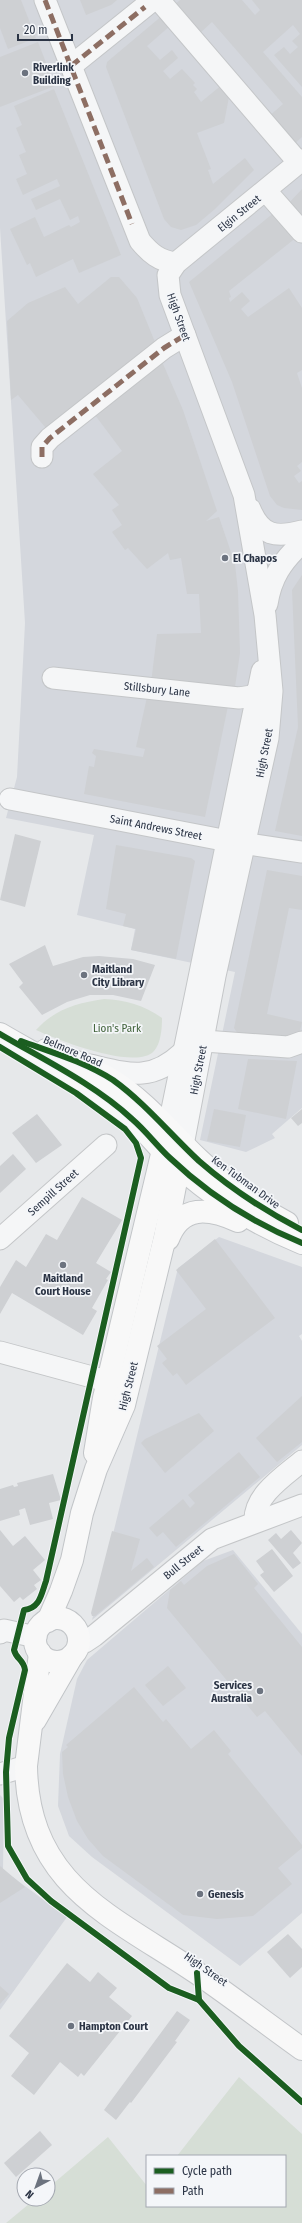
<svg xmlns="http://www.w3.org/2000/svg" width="302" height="2223" viewBox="0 0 302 2223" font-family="'Fira Sans Condensed',sans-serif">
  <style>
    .built { fill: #d4d7dd }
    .green { fill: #d6ded6 }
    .building { fill: #ced0d3 }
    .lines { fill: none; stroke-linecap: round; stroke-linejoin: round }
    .minor-casing { stroke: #c4c6c8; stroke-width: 23 }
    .major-casing { stroke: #c2c5c8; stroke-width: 24 }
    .minor { stroke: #f5f6f7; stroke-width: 21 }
    .major { stroke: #f8f8f8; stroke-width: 22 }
    .quiet { stroke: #8d6e63; stroke-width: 5; stroke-dasharray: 10 5; stroke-linecap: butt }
    .cycleway-casing { stroke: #f4f6f9; stroke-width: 8 }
    .cycleway { stroke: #1b5e20; stroke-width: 6 }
    .poi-dot { fill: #6c737f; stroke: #f4f6f9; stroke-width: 1.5 }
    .labels { text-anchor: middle; stroke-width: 3.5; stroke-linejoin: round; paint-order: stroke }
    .poi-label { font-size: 11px; font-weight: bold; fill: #2b3445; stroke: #f4f6f9; text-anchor: start }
    .street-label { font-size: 11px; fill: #2b3445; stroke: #f4f6f9 }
    .park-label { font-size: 11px; fill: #3f6138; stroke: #f4f6f9 }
  </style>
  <rect width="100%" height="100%" fill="#e6e8ea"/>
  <g class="built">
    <polygon points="0,0 302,0 302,1108 272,1134 275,1138 246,1152 200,1140 235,972 131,950 135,929 77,915 94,835 6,818 17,777 25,623 0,228"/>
    <polygon points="219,1237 302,1267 302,1334 299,1336 302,1341 302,1445 92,1620 178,1268"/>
    <polygon points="233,1550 302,1634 302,1913 240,1966 92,1857 69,1836 58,1806 60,1754 77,1679 87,1660 203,1561"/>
    <polygon points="0,1795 4,1799 3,1870 67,1917 0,2010"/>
  </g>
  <g class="green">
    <path d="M104,999c21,1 40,6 58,19 0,10 -1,25 -8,33 -18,20 -96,-11 -118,-21 19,-21 41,-27 68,-31z"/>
    <polygon points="239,2077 302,2134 302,2223 6,2223 35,2199 48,2199 48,2188 108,2137 147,2186 147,2206 285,2206 285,2156 177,2156"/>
  </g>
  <g class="building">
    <polygon points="0,0 21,0 36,38 8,49 0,28"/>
    <polygon points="80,0 117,0 111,5 86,15"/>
    <polygon points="180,0 242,0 255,15 260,10 252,0 302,0 302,87 274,55 284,47 290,54 298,47 292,41 300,34 293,25 263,52 302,97 302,137 293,145 268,117 283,104 212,22 198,35 173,6"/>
    <polygon points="163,15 171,25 147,46 160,60 172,50 178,58 163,71 170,79 182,69 195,83 193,85 197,89 194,92 201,102 223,84 229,97 224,123 197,133 211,169 208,170 213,184 245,158 254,170 215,209 196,225 181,230 171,227 164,219 106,67 107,62"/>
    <polygon points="38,42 55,86 0,107 0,57"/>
    <polygon points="54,89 121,255 79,273 73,259 36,277 30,263 27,265 10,229 35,217 44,237 69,225 71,227 80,222 78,216 70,220 60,199 36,210 31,199 60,186 57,179 23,195 16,179 27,174 19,155 26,152 16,128 22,125 14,106"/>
    <polygon points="302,189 302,224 286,206"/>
    <polygon points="276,211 297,237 229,291 231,297 229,298 230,302 242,292 250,301 241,309 248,317 289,288 302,308 302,370 297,373 302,388 302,462 297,466 301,471 294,476 299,483 302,481 302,510 284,508 277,505 270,496 232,382 189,282"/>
    <polygon points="111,277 119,277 137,298 157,347 51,434 18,395 11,400 7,321 28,303 65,287 78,304"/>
    <polygon points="160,357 183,410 217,511 206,521 219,517 235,564 238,591 240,653 235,687 151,683 157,634 201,633 199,594 187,594 181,558 170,560 168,553 147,569 128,548 125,550 112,532 122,525 112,510 119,505 93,474 122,451 92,411"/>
    <polygon points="302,575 302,836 275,831 298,727 292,590"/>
    <polygon points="147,697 228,706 205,817 84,794 89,766 94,767 96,756 92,753 94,749 143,757 145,749 136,747"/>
    <polygon points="15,834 41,841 25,907 0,900"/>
    <polygon points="116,845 191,858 195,861 176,959 131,950 136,929 123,926 126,914 106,909"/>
    <polygon points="267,870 302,876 302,910 289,908 267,1014 302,1022 300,1031 289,1036 238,1034 234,1028"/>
    <polygon points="45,945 53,966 83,957 99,956 133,959 155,965 141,1001 113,995 90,995 67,1002 42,1015 19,987 23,983 9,964"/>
    <polygon points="248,1059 297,1061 286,1119 238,1109"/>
    <polygon points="214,1109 246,1115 240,1147 207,1141"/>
    <polygon points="302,1109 302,1123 298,1126 291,1118"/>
    <polygon points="37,1114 62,1145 36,1163 12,1133"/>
    <polygon points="13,1154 26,1169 0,1193 0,1166"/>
    <polygon points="82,1197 122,1220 96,1263 111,1272 106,1279 108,1280 92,1308 97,1311 83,1335 12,1293 0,1314 0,1287 16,1260 26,1267 46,1234 57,1240"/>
    <polygon points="215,1239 275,1318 186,1385 177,1373 173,1376 162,1363 167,1359 157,1346 206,1309 176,1270"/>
    <polygon points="302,1396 302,1442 277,1462 256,1438"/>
    <polygon points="199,1413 214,1431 165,1473 141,1443 145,1439"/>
    <polygon points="239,1452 260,1477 176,1547 163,1532 157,1537 149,1528 183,1499 190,1508 195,1503 188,1495"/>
    <polygon points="53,1474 61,1500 49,1503 53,1519 30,1525 25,1508 19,1510 20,1515 0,1521 0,1489 13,1485 14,1487 18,1486 17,1483"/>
    <polygon points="0,1530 13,1546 25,1536 45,1560 33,1570 41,1580 34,1585 37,1589 23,1600 20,1597 14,1602 0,1586"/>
    <polygon points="291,1530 302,1543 293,1553 301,1563 293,1569 268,1540 276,1533 281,1539"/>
    <polygon points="112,1531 140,1539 131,1571 147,1558 154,1567 95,1616 92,1616 91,1613"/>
    <polygon points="272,1549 293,1576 274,1592 260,1575 264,1572 256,1561"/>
    <polygon points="234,1554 258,1584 254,1588 302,1647 302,1756 265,1711 257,1717 167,1608 170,1590 181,1581 184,1585 207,1566"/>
    <polygon points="168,1666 186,1688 163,1706 145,1685"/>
    <polygon points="134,1687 163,1722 166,1719 191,1749 214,1730 231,1751 228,1754 302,1845 302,1848 278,1868 292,1884 253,1916 217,1919 183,1915 103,1856 88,1839 77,1821 68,1797 63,1774 62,1752 68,1747 66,1745"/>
    <polygon points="0,1866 25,1887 0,1903"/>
    <polygon points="288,1934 302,1949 302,1967 290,1978 267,1952"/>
    <polygon points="67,1963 90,1982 98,1972 117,1988 109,1997 132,2016 84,2076 81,2073 78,2077 60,2062 34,2095 11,2076 29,2053 9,2036"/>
    <polygon points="0,1986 9,1994 0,2004"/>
    <polygon points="177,2011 190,2020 175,2041 177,2042 131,2103 130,2102 116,2120 104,2110"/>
    <polygon points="40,2131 52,2145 16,2177 4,2163"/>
  </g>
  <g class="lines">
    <defs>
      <g id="minor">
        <path d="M45,0l95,241c10,12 19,20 36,22"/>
        <polyline points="159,0 299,163"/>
        <polyline points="71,66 153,0"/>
        <polyline points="266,191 302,232"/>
        <polyline points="42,457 42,447 50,438 164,348 185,335"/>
        <path d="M250,509c11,27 26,29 52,22"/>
        <path d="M267,604c4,-26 15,-43 35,-61"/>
        <polyline points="53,678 239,698 252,696 259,690"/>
        <polyline points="10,799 228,841 302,852"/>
        <polyline points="204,1041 288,1047 302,1042"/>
        <path d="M90,1065c39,9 61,17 92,-12"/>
        <polyline points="168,1129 262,671"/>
        <polyline points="183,1145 215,976 268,738 272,691 265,615 244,495 170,295 168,275 176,263 302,160"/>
        <polyline points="0,1239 106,1145"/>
        <polyline points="0,1352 125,1386"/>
        <path d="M255,1522c-2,-26 29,-46 47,-61"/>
        <polyline points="0,1633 4,1630 36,1637"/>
        <polyline points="79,1643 85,1642 94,1636 212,1539 302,1505"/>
        <polyline points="0,1774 26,1766"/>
      </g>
      <g id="major">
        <path d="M0,1034c44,26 94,50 132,85 14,12 25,27 38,39 39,37 83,65 132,85"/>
        <path d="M46,1050c22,8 44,17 64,29 34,21 60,53 88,80 26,25 58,48 89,64"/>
        <path d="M168,1239c13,-35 41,-31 70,-18"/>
        <polyline points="95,1453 104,1398 168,1129"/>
        <circle cx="57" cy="1640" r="22"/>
        <polyline points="48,1621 61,1591 72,1560 82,1513 96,1469 124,1405 165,1237 183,1145"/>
        <path d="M40,1653l-14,113c2,119 85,149 171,207 35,24 70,51 105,76"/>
        <polyline points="35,1720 72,1656"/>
      </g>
    </defs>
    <use href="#minor" class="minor-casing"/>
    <use href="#major" class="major-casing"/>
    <use href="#minor" class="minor"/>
    <use href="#major" class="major"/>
    <g class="quiet">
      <polyline points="45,0 132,224"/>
      <polyline points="71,66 145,7"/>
      <polyline points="42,457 42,447 50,438 164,348 185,335"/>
    </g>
    <defs>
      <g id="cycleway">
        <path d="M0,1034c44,26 94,50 132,85 14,12 25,27 38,39 39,37 83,65 132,85"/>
        <path d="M21,1041c30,11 64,21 92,39 32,23 57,54 86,81 31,27 66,50 103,69"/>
        <path d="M0,1047l76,46 49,36 11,14 5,15 -95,423c-5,14 -6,27 -22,29l-10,40c2,9 10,10 11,20l-16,68 -3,34 2,74 19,33 24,22 118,87 30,12"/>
        <polyline points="197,1973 199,2000 239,2046 302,2102"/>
      </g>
    </defs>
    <use href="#cycleway" class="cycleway-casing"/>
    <use href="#cycleway" class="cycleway"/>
  </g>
  <g class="poi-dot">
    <circle cx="25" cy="73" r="4"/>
    <circle cx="225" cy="558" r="4"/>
    <circle cx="84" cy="975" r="4"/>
    <circle cx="63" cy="1265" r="4"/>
    <circle cx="260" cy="1691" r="4"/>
    <circle cx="200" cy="1894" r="4"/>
    <circle cx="71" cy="2026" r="4"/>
  </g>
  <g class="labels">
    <g class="poi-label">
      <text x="33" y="71">Riverlink<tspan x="33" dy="13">Building</tspan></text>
      <text x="233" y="562">El Chapos</text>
      <text x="92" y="973">Maitland<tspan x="92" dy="13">City Library</tspan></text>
      <text x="63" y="1282" text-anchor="middle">Maitland<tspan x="63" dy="13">Court House</tspan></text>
      <text x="252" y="1689" text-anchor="end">Services<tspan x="252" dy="13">Australia</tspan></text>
      <text x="208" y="1898">Genesis</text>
      <text x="79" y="2030">Hampton Court</text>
    </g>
    <g class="street-label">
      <text transform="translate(239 213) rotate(-39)" y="4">Elgin Street</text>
      <text transform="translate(179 317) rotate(70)" y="4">High Street</text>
      <text transform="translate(157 689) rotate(6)" y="4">Stillsbury Lane</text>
      <text transform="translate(264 753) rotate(-79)" y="4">High Street</text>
      <text transform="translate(156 827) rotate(11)" y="4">Saint Andrews Street</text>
      <text transform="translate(73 1051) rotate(23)" y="4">Belmore Road</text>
      <text transform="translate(198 1070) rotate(-79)" y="4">High Street</text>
      <text transform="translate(246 1182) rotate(36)" y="4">Ken Tubman Drive</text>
      <text transform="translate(53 1192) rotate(-42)" y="4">Sempill Street</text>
      <text transform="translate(128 1386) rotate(-76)" y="4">High Street</text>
      <text transform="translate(183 1562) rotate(-39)" y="4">Bull Street</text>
      <text transform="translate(206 1969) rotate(35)" y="4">High Street</text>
    </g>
    <g class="park-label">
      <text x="117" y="1032">Lion's Park</text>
    </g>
  </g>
  <rect x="146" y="2155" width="140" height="52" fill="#f4f6f9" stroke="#a4a8b1"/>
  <rect x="154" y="2168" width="20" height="6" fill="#1b5e20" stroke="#a4a8b1"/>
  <text x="182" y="2175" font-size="12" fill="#2b3445">Cycle path</text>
  <rect x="154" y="2188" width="20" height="6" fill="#8d6e63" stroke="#a4a8b1"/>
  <text x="182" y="2195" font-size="12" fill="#2b3445">Path</text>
  <g transform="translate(36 2187) rotate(221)"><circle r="19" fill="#f4f6f9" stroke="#a4a8b1"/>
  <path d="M0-3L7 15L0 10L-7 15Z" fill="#6c737f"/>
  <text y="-6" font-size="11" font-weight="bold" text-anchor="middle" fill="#2b3445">N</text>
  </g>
  <path d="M18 34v6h54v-6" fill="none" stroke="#2b3445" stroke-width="2"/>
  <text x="24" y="34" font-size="12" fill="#2b3445" stroke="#f4f6f9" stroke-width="3" paint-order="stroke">20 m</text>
</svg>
